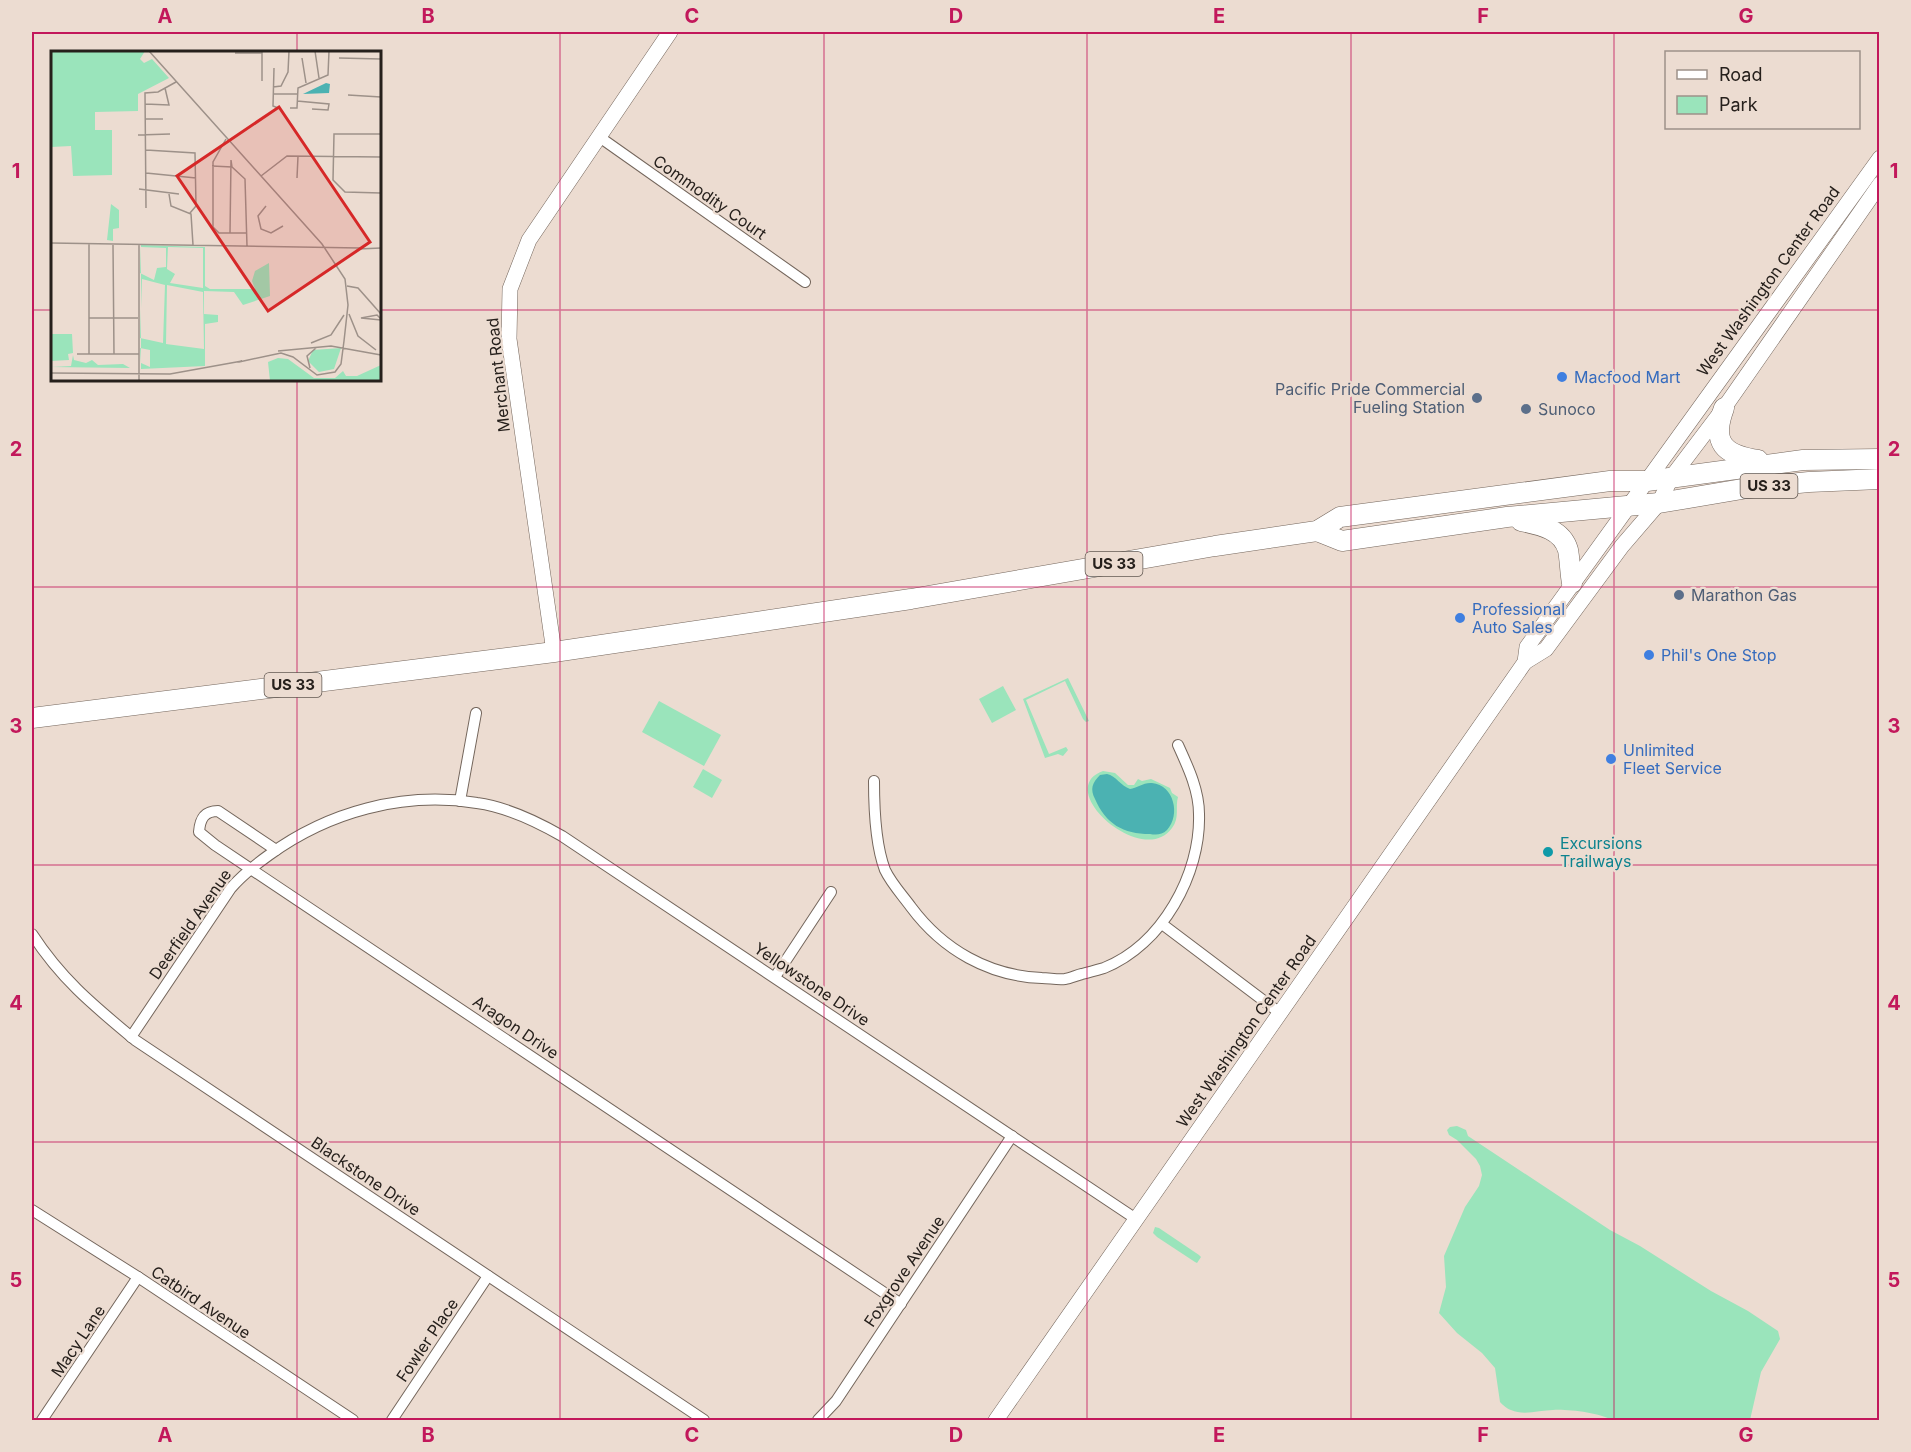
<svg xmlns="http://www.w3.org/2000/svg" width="1911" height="1452" viewBox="0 0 1911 1452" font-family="Inter,sans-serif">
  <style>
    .green { fill: #9ae4bb }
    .water { fill: #4bb2b2 }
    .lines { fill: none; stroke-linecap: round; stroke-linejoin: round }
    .street-casing { stroke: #74665c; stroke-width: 12 }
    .secondary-casing { stroke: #74665c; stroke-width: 16 }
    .highway-casing { stroke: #74665c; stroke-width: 21 }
    .street { stroke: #fff; stroke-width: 10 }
    .secondary { stroke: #fff; stroke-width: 15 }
    .highway { stroke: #fff; stroke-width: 20 }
    .grid { fill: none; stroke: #c2185b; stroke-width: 1.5; stroke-opacity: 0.55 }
    .shop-dot { fill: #3f7fe0; stroke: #ecdcd1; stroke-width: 2 }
    .service-dot { fill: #5c6f8a; stroke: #ecdcd1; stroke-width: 2 }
    .culture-dot { fill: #0f9aa8; stroke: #ecdcd1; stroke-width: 2 }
    .labels { text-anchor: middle; stroke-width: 4.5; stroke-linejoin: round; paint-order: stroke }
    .shield { fill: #ecdcd1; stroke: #615852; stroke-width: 1.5 }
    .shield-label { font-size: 15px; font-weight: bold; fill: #26201c }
    .street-label { font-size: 16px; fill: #26201c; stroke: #ecdcd1 }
    .shop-label { font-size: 16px; fill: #366cbe; stroke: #ecdcd1; text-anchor: start }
    .service-label { font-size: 16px; fill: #4e5e75; stroke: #ecdcd1; text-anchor: start }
    .culture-label { font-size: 16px; fill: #0d838f; stroke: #ecdcd1; text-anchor: start }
    .inset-road { fill: none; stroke: #9d9189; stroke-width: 1.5 }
    .view { fill: #d62828; fill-opacity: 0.15; stroke: #d62828; stroke-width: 3 }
    .inset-edge { fill: none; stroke: #26201c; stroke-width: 3 }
    .neatline { fill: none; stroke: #c2185b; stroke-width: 2 }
    .grid-label { font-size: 20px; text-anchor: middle; font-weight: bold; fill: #c2185b }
  </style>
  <rect width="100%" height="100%" fill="#ecdcd1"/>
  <g class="green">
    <polygon points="1068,678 1089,721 1086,722 1083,719 1065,681 1026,700 1049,754 1066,747 1068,750 1063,756 1058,754 1045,758 1023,699"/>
    <polygon points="1003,686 1016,710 992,723 979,699"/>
    <polygon points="659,701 721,735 704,766 642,732"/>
    <polygon points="703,769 722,780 712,798 693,787"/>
    <path d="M1103,771l12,2 13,12h6l4,-6 4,2 9,-2 19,9 2,5 6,4c-3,10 2,21 -6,31 -29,41 -120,-39 -69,-57z"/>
    <path d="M1457,1126l9,4 2,6 142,94 30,16 71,45 37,20 30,20 2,8 -19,33 -11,48h-138c-12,-7 -44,-11 -59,-10 -13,0 -29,6 -42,0 -4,-1 -8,-5 -11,-8l-5,-34 -13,-15 -25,-20 -18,-20 7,-26 -2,-31 21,-49 14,-21 3,-11 -2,-9 -4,-7 -19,-19 -8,-5 -2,-5 3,-3z"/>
    <polygon points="1155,1227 1159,1228 1199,1255 1201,1257 1197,1263 1195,1262 1157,1237 1153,1233"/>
  </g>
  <path class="water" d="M1107,774c9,2 14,12 23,15 7,-1 14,-7 22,-6 22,2 29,32 15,47 -5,5 -11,5 -17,4 -27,0 -44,-10 -55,-35 -5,-10 -3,-16 5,-24z"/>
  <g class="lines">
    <defs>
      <g id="street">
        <polyline points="598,136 805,282"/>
        <path d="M874,781c0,27 1,63 11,89 6,13 18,26 26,37 32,43 78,69 131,71 7,0 16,2 23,1 6,-1 12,-4 17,-5 8,-2 15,-4 22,-6 58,-23 97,-94 95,-154 0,-24 -11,-47 -21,-69"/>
        <polyline points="460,801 476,713"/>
        <path d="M276,850l-58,-39c-14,0 -18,8 -19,21l16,13 686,459"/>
        <polyline points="1162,924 1280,1013"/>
        <path d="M32,934c30,46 61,71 103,106l569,380"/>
        <polyline points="775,977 831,892"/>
        <path d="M131,1037l100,-149c11,-13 24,-23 38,-33 59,-43 134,-64 208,-52 29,4 59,18 85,33l574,383"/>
        <polyline points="32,1210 138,1277 353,1420"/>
        <polyline points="42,1420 138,1277"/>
        <polyline points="392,1420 488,1276"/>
        <polyline points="818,1420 836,1401 1012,1136"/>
      </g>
      <g id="secondary">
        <polyline points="554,652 509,339 510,289 529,240 670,32"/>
        <polyline points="1525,662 1546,649 1622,546 1659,503 1671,478 1724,408 1880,184"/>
        <polyline points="996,1420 1525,662 1527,647 1880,158"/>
      </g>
      <g id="highway">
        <path d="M1724,408c-13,35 0,47 34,52"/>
        <path d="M1521,521c19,4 41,8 47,29 2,10 2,23 4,33"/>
        <polyline points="1317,531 1342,541 1507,517 1659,503 1748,488 1809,482 1880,479"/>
        <polyline points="32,718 554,652 911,599 1215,546 1317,531 1340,517 1610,481 1647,481 1803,460 1880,459"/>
      </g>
    </defs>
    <use href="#street" class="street-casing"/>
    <use href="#secondary" class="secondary-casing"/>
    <use href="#highway" class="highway-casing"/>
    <use href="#street" class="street"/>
    <use href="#secondary" class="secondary"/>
    <use href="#highway" class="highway"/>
  </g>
  <path class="grid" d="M297,32v20M560,32v1388M824,32v1388M1087,32v1388M1351,32v1388M1614,32v1388M32,310h20M380,310h1500M297,380v1040M32,587h1848M32,865h1848M32,1142h1848"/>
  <g class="shop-dot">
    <circle cx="1562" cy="377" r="6"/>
    <circle cx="1460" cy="618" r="6"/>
    <circle cx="1649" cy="655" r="6"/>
    <circle cx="1611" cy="759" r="6"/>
  </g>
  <g class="service-dot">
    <circle cx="1477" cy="398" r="6"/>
    <circle cx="1526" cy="409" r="6"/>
    <circle cx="1679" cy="595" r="6"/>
  </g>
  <circle class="culture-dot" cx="1548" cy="852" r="6"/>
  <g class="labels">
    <g class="shield">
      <rect x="1740.5" y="474" width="57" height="24" rx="4.5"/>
      <rect x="1085.5" y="552" width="57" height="24" rx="4.5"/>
      <rect x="264.5" y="673" width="57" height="24" rx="4.5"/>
    </g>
    <g class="shield-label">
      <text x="1769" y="491">US 33</text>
      <text x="1114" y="569">US 33</text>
      <text x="293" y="690">US 33</text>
    </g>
    <g class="street-label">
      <text transform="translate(710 197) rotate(35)" y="6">Commodity Court</text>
      <text transform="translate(1768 281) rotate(-54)" y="6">West Washington Center Road</text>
      <text transform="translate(498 375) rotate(-96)" y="6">Merchant Road</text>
      <text transform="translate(190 924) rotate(-55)" y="6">Deerfield Avenue</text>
      <text transform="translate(812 984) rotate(34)" y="6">Yellowstone Drive</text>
      <text transform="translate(516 1027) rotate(34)" y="6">Aragon Drive</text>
      <text transform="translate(1246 1031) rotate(-55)" y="6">West Washington Center Road</text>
      <text transform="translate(366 1176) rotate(34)" y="6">Blackstone Drive</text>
      <text transform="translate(904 1271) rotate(-56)" y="6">Foxgrove Avenue</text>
      <text transform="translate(201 1302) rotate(34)" y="6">Catbird Avenue</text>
      <text transform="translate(427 1340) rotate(-56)" y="6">Fowler Place</text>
      <text transform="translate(78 1341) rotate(-56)" y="6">Macy Lane</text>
    </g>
    <g class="shop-label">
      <text x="1574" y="383">Macfood Mart</text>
      <text x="1472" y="615">Professional<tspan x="1472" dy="18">Auto Sales</tspan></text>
      <text x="1661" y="661">Phil's One Stop</text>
      <text x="1623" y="756">Unlimited<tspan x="1623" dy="18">Fleet Service</tspan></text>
    </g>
    <g class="service-label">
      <text x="1465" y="395" text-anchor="end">Pacific Pride Commercial<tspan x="1465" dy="18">Fueling Station</tspan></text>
      <text x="1538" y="415">Sunoco</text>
      <text x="1691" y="601">Marathon Gas</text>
    </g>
    <g class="culture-label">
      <text x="1560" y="849">Excursions<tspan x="1560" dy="18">Trailways</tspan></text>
    </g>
  </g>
  <g transform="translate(51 51)">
    <rect width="330" height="330" fill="#ecdcd1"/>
    <path d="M0,0h94l-5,8 4,4 8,-4 17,19 -31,16v17l-43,1v18h17v45l-39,1 -2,-30 -20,1zM60,153l8,6v18l-6,1v12l-6,-1zM90,194l64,2v39l5,3h45l-3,-8 3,-10 14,-8 1,33 -27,9 -9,-13 -30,-1v23l14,1v7l-13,2v42l-64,3zM90,196l25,1v19l-9,1 -3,12 -14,-7zM117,196l35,1v40l-33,-5 5,-9 -8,-5zM91,228l23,6 -2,58 -23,-5zM116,234l36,7 1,57 -38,-5zM89,297l10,2v17l-9,-4zM0,283h21l1,19 -5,1 1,6 -18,1zM290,297l-7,21 -15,3 -11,-11 5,-11zM22,304l1,5 12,3 6,-3 6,5 25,-1 7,4 -79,-1 20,-1zM227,307l10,1 26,19h21l8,-7 3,5h11l24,-11v16h-111l-2,-19z" fill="#9ae4bb" fill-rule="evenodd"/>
    <path d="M275,32l4,1 -1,9 -26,1z" fill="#4bb2b2"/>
    <path class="inset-road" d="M98,0l173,193 23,35 3,26 -4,36 -3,23 -6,8 -18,3 -24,-18 -12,-4 -42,9M211,0v30M264,0l4,27M184,2h27M251,7l4,25M288,7l42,1M223,17l-1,38 5,2M222,36l8,-1 7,-14 1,-21M222,43h24M297,44l33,2M246,50l32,3 -1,6 -16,-1M94,53l24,1 -4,-17M239,57h7l1,-20 30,-13 1,-24M94,68h18M330,83h-47l-1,46 12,12 36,1M87,84l32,-1M175,88l-13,23v65l6,6h28M95,99l49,3 1,53 -6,7M161,115l20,1 13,12 2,67M95,122l50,5M210,125l26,-20 94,1M246,127l1,-22M88,138l40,5M118,143l2,12 20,8 2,31M215,155l-8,10 3,13 10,4 12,-7M95,157l-1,-115 13,-1 18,-10M179,182l1,-73 1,7M0,192l309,5M38,192v111M88,193v137M62,194l1,109M307,198l23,-1M296,235l11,2 23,26M298,263l9,22 18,14M38,267h49M330,268l-4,-4 -16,3 20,2M260,292l20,-8 13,-20M227,300l53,-5 50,9M26,303h62M259,317l-3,-12 9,-8M0,322l119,1 72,-13"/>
    <path class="view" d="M228,56l91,135 -102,69 -91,-135z"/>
    <rect width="330" height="330" class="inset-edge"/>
  </g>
  <rect width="1911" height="1452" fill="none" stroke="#ecdcd1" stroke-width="66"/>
  <rect x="1665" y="51" width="195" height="78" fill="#ecdcd1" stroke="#9d9189" stroke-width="1.5"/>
  <rect x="1677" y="70" width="30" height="9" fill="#ffffff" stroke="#9d9189" stroke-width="1.5"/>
  <text x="1719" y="81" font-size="18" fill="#26201c">Road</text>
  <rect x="1677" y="96" width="30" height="18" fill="#9ae4bb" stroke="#9d9189" stroke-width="1.5"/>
  <text x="1719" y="111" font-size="18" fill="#26201c">Park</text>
  <rect x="33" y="33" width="1845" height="1386" class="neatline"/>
  <g class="grid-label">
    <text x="165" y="23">A</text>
    <text x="428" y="23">B</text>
    <text x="692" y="23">C</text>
    <text x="956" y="23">D</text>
    <text x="1219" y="23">E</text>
    <text x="1483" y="23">F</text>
    <text x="1746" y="23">G</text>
    <text x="16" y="178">1</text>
    <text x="1894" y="178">1</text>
    <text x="16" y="456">2</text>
    <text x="1894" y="456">2</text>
    <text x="16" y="733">3</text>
    <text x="1894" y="733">3</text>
    <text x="16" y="1010">4</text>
    <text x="1894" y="1010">4</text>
    <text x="16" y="1287">5</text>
    <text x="1894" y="1287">5</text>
    <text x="165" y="1442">A</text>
    <text x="428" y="1442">B</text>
    <text x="692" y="1442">C</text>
    <text x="956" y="1442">D</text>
    <text x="1219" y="1442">E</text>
    <text x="1483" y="1442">F</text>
    <text x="1746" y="1442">G</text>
  </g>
</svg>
